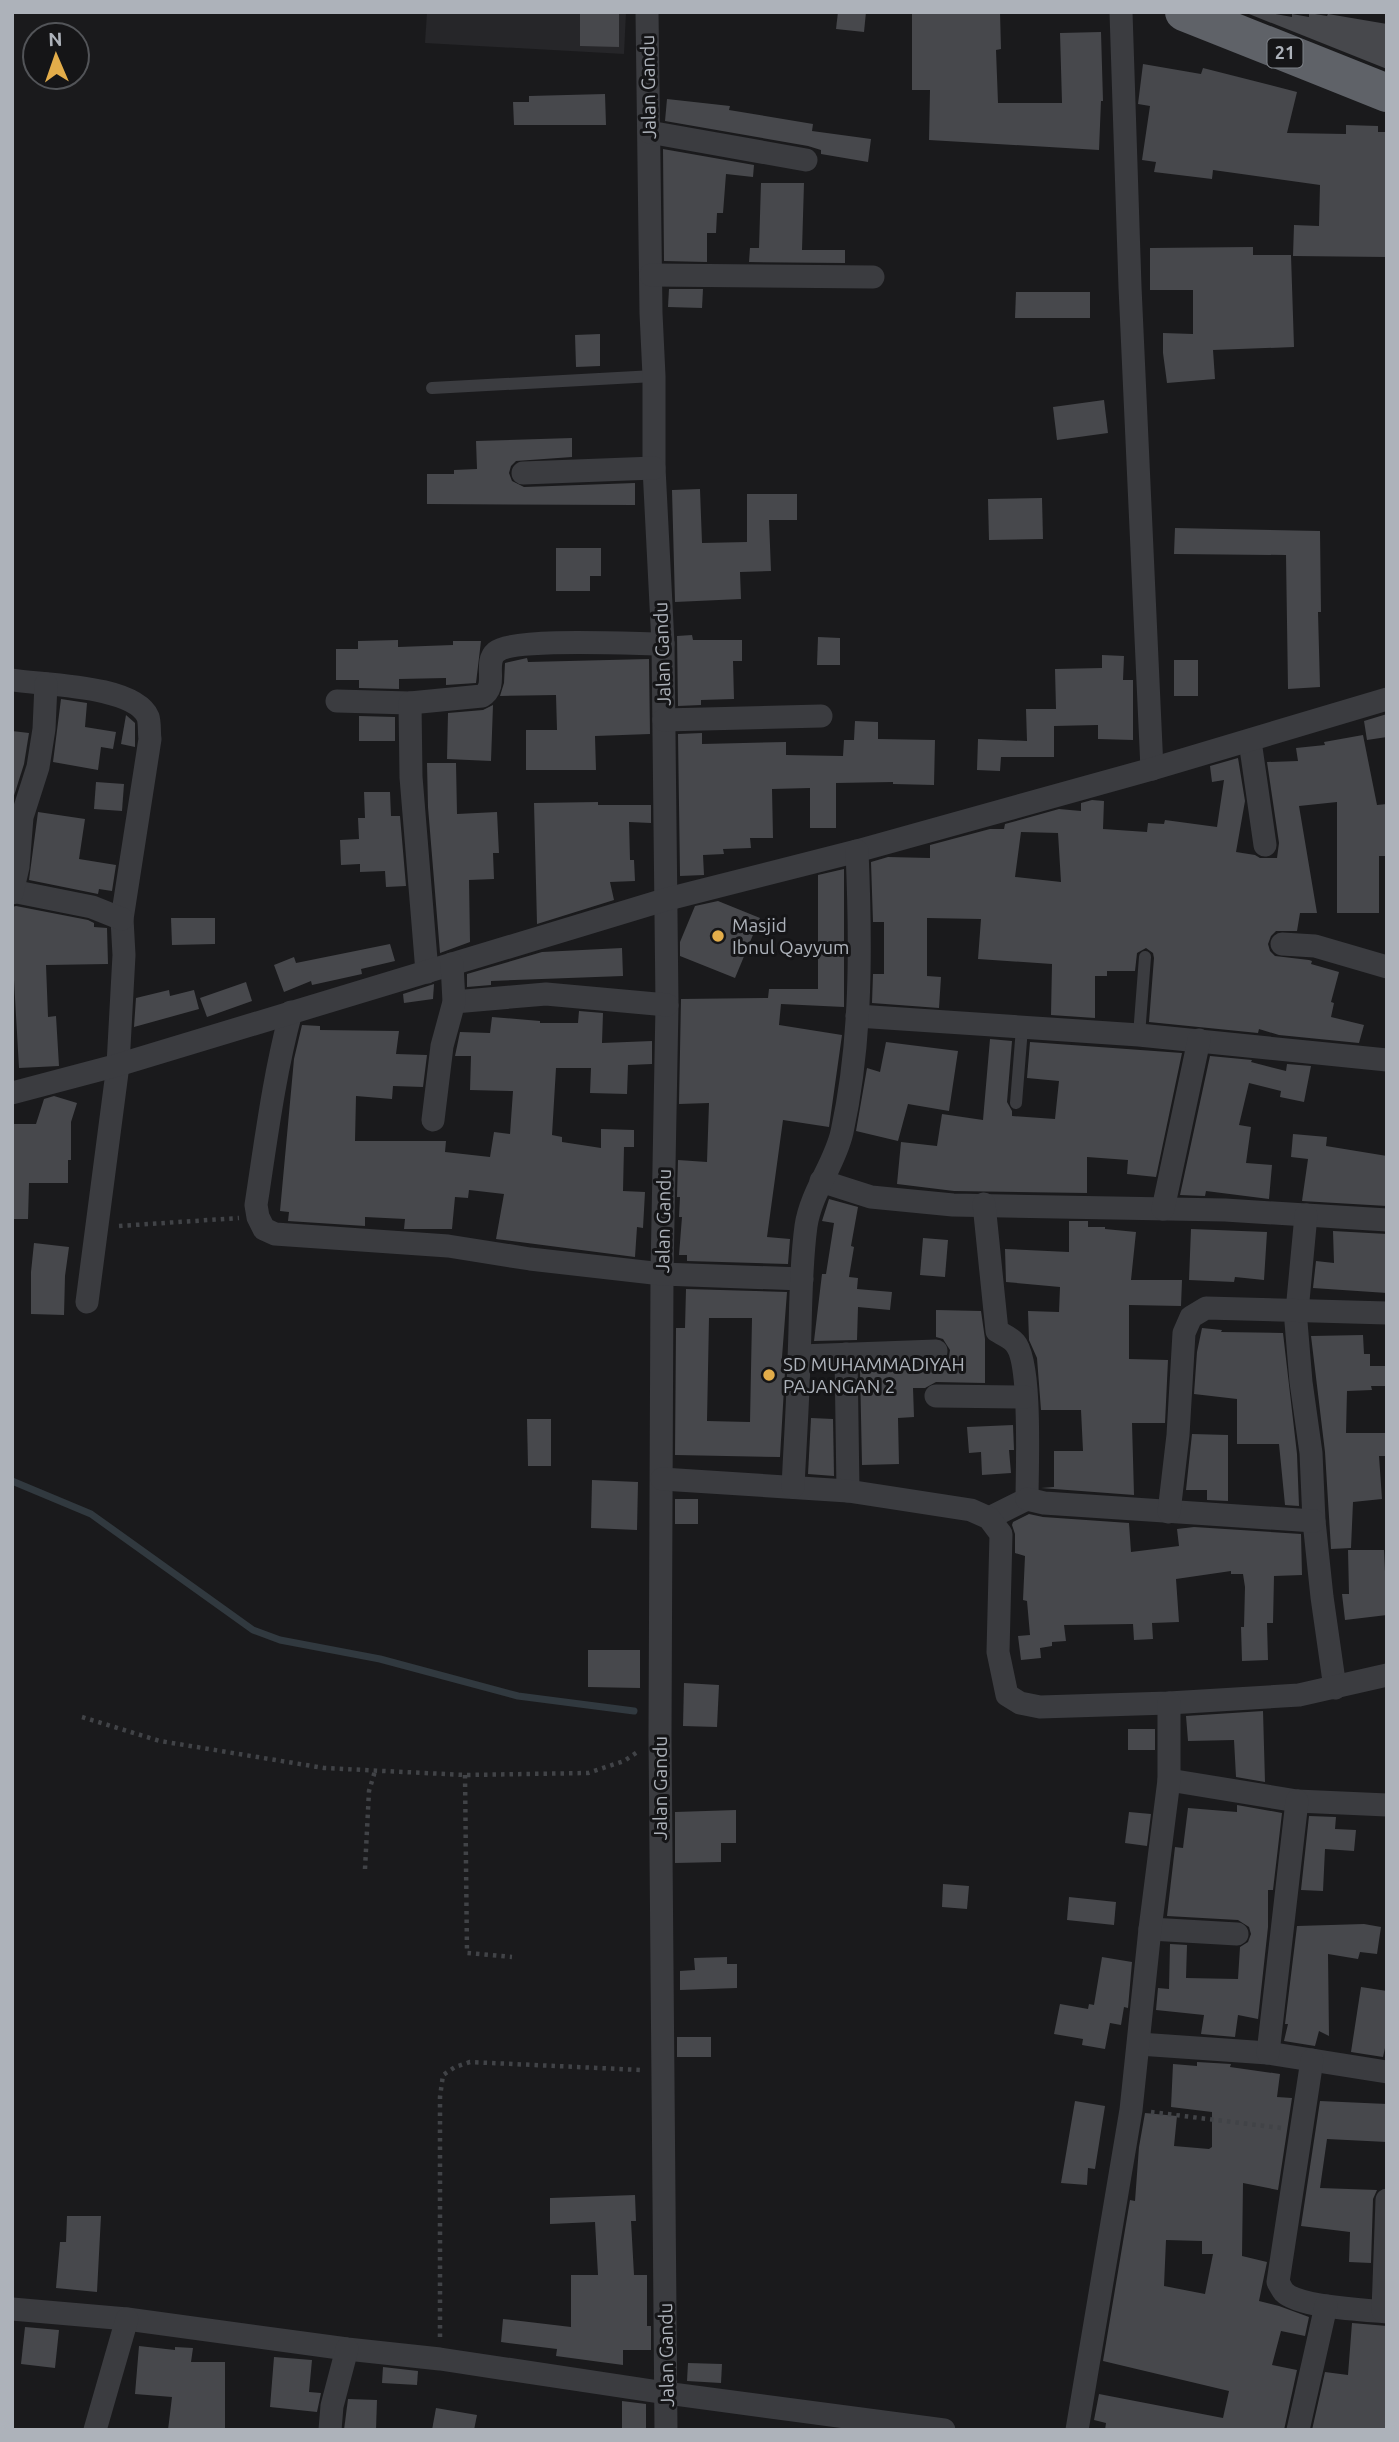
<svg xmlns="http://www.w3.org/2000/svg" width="1399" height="2442" viewBox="0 0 1399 2442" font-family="Ubuntu,sans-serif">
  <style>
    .built { fill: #262629 }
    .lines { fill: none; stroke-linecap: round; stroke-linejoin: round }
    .stream { stroke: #31393f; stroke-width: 7 }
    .building { fill: #47484c; fill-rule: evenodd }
    .path { stroke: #414347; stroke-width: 4.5; stroke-dasharray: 3.5 5; stroke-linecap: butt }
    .service { stroke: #3b3c40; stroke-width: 12 }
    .minor { stroke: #3b3c40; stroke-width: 23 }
    .trunk { stroke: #5f6268; stroke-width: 38 }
    .poi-dot { fill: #e3ad4a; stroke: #151517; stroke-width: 2.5 }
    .labels { text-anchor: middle; stroke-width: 6; stroke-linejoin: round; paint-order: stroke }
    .shield { fill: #151517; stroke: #7f8389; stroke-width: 2 }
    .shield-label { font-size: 18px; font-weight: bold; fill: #adb2ba }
    .street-label { font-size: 19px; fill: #adb2ba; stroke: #151517 }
    .poi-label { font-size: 19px; fill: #adb2ba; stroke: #151517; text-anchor: start }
  </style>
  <rect width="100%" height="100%" fill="#1a1a1c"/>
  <polygon class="built" points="427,12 626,12 624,54 425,43"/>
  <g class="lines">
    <polyline class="stream" points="12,1481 91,1514 253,1630 280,1640 380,1659 518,1696 634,1711"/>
  </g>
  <g class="building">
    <polygon points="580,12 619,12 619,47 580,46"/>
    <polygon points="838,12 866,12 864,32 836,29"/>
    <polygon points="912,12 1000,12 1001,49 996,50 998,103 1062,103 1060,33 1101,32 1103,101 1101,101 1099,150 929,140 930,90 912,90"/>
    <polygon points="1244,12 1265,12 1292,17 1292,14 1309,17 1309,13 1327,16 1328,14 1387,24 1387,69"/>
    <polygon points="1143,64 1201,74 1203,68 1297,92 1287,133 1346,134 1346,125 1378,126 1378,132 1387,132 1387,257 1293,256 1294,225 1319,226 1320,185 1213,170 1212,179 1154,172 1156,162 1142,160 1150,106 1138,104"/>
    <polygon points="605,94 606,125 514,125 513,102 529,102 529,96"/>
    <polygon points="667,99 730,106 729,110 813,124 812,131 871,139 868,162 821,154 821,150 808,146 665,121"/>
    <polygon points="663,149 754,165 753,177 726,174 723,213 717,213 716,233 707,233 707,262 664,261"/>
    <polygon points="761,183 804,183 802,250 845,250 845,263 749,262 750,248 759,248"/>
    <polygon points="1253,247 1253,255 1291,255 1294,347 1213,350 1215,379 1167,383 1163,353 1163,333 1193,334 1193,290 1150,290 1150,248"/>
    <polygon points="669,289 703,289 702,308 668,307"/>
    <polygon points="1016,292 1090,292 1090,318 1015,318"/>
    <polygon points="600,334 600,366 576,367 575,335"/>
    <polygon points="1104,400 1108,433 1057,440 1053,407"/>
    <polygon points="572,438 572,457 516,461 511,466 509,473 512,481 524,487 635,483 635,505 427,504 427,474 454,474 454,470 477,469 476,441"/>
    <polygon points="700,489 702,543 747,542 747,494 797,494 797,520 769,520 771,571 740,572 741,599 675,602 672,490"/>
    <polygon points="1042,498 1043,539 989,540 988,499"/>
    <polygon points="1175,528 1320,531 1321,612 1318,612 1320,687 1288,689 1286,555 1174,554"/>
    <polygon points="556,548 601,548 601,576 590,576 590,591 556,591"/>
    <polygon points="692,635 693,640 742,640 742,661 733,661 734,699 701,700 701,705 678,706 677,636"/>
    <polygon points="818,637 840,638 840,665 817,665"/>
    <polygon points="398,640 398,647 453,645 453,641 481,641 476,683 446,685 446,678 399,679 399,689 359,688 359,680 336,680 336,649 358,649 358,641"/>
    <polygon points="1102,655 1124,656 1123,680 1133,680 1133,740 1098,739 1098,725 1054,726 1054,757 1001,757 1000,771 977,770 978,739 1027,741 1026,709 1056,709 1055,669 1102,668"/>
    <polygon points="527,658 528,662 649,659 650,734 595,736 596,770 526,770 526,730 557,730 556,695 500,696 504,683 505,663"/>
    <rect x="1174" y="660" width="24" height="36"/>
    <polygon points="61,699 87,703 85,727 116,732 113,749 101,747 98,770 53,762"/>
    <polygon points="493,705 491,761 447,759 448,713 483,710"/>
    <polygon points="1387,714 1387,737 1367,740 1364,721"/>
    <polygon points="126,715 135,723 135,747 121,744"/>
    <polygon points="359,716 395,717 395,741 359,741"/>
    <polygon points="855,721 878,722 878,739 935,740 934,785 893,784 893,782 836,783 836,828 810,828 810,788 772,789 773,838 750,838 751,848 723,849 724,854 703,855 704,875 680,876 678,734 702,733 702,744 786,742 786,755 843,756 844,740 854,740"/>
    <polygon points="12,731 29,733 24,764 12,802"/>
    <path d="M1363,735l14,70 10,-1v52h-8v57h-42v-111l-38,4 18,107h-17l-3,18h-21l-5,5 -3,8 2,7 5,5 34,4 3,1 -1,3 28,8 -8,30 3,1 -3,14 33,8 -5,18 -80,-8 -20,-6 -1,4 -109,-11 5,-64 -1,-5 -7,-5 -9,5 -2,18h-28v5h-12v42l-44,-3 1,-51 -74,-5 3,-40 -54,-1v58l14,1 -2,31 -67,-5 1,-29h11v-52h-11l-2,-60 17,-5 42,1v-13l60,-16h14l1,-5 54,-15 22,2v-8l11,-3 12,1 -1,28 44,3 1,-9 16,1 1,-4 52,7 7,-47 -12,2 -2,-16 28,-8 7,43 -9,51 19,3 5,3h17l2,-15 -12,-81 31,-1 -2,-13 29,-3 -1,-3zM1021,832l37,1 3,49 -46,-5z"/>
    <polygon points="427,763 456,763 457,814 497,812 499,853 493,853 494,879 469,880 470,942 440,953 428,807"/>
    <polygon points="96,782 124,784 122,811 94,809"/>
    <polygon points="364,792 390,792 391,816 400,816 406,886 386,887 385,871 360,872 360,864 341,865 340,840 359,839 358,818 365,818"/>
    <polygon points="598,802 598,805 651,805 651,823 629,822 630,860 634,860 635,881 610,882 614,900 537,924 534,803"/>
    <polygon points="38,812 85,819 79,859 116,865 112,891 99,889 98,894 29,880"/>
    <polygon points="844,869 844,1007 781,1004 779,1025 842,1035 829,1127 783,1120 767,1237 790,1239 788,1264 687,1261 687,1255 679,1255 682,1217 679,1217 680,1197 677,1197 678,1160 707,1162 709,1103 679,1104 681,999 768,998 769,989 818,989 818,875"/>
    <polygon points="718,901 760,918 735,978 680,956 680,942 695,906"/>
    <polygon points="16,906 88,920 94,923 94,927 107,928 108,964 46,965 48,1017 56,1016 59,1066 19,1068 12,945 12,907"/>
    <polygon points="171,918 215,918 215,944 172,945"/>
    <polygon points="390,944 395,961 361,969 362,974 312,985 311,981 284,992 274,965 294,957 296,963"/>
    <polygon points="622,948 623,976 491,981 491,985 467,987 467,974 542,952"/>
    <polygon points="246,982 252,1001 207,1017 200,998"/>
    <polygon points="434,984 433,999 404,1003 403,994"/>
    <polygon points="169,990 170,996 194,990 199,1009 134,1027 136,998"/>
    <polygon points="579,1011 603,1013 602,1043 652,1041 652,1064 628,1065 627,1094 590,1093 591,1068 556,1068 552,1135 562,1137 562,1142 601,1148 601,1129 634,1130 634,1147 624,1147 623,1191 645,1192 643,1228 637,1227 635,1257 496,1239 504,1194 469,1190 468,1198 455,1197 452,1229 404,1229 405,1219 365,1217 365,1226 288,1221 289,1212 280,1211 294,1059 302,1025 320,1026 320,1030 399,1031 396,1054 427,1055 423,1087 393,1086 392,1099 356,1096 355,1141 446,1141 445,1152 490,1157 494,1132 510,1134 513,1091 470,1090 471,1056 455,1056 460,1032 490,1033 492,1017 540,1021 540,1023 578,1023"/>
    <polygon points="990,1039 1012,1041 1007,1102 1012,1111 1012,1116 1055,1119 1059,1081 1027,1078 1030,1042 1182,1053 1156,1177 1127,1174 1128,1160 1087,1157 1087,1193 954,1191 897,1184 901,1142 937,1146 942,1114 983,1120"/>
    <polygon points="886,1042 958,1051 949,1111 908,1104 898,1141 856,1131 867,1068 880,1072"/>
    <polygon points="1210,1056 1252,1060 1251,1062 1286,1071 1287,1064 1311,1066 1304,1102 1280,1097 1281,1091 1249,1083 1239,1125 1251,1127 1246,1163 1272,1165 1269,1199 1206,1191 1205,1196 1180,1195"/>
    <polygon points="54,1096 77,1103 71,1122 71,1160 68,1160 68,1183 29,1183 28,1219 12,1219 12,1124 36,1124 44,1099"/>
    <polygon points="1293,1134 1327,1137 1326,1146 1387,1156 1387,1206 1302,1201 1308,1159 1291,1157"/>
    <polygon points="829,1199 858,1207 851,1246 854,1247 849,1277 858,1278 857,1289 892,1292 890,1310 858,1307 857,1340 814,1341 822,1274 826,1274 834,1223 822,1221"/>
    <polygon points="1069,1221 1088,1221 1088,1227 1105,1227 1105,1229 1136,1232 1131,1280 1182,1280 1181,1306 1129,1305 1129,1359 1168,1360 1165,1423 1132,1423 1134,1495 1041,1488 1054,1487 1054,1451 1083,1451 1081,1410 1041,1410 1037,1358 1029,1340 1028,1311 1059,1312 1060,1287 1006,1282 1005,1249 1069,1252"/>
    <polygon points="1191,1229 1267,1232 1264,1280 1235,1277 1234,1282 1189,1280"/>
    <polygon points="1333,1231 1387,1234 1387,1293 1313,1288 1316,1261 1334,1263"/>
    <polygon points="923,1238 948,1240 945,1277 920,1275"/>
    <polygon points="34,1243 69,1247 65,1276 64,1315 31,1314 31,1272"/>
    <path d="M686,1289l101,3 -6,78 4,1 -5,86 -105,-2 1,-127h9zM709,1318h43l-2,104 -43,-1z"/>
    <polygon points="936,1310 981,1311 985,1339 985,1383 936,1382 925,1388 913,1388 914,1417 898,1418 899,1464 862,1465 860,1368 937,1365 944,1362 949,1357 950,1350 943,1339 936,1337"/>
    <polygon points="1202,1328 1222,1330 1221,1332 1283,1333 1297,1454 1299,1506 1285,1505 1279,1444 1237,1444 1237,1399 1194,1394 1197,1352"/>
    <polygon points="1363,1335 1364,1354 1370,1354 1370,1366 1387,1366 1387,1386 1371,1386 1372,1390 1347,1391 1346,1433 1387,1433 1387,1456 1379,1456 1382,1499 1353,1502 1351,1548 1331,1549 1325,1452 1311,1336"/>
    <polygon points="811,1418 833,1419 834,1476 808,1474"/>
    <polygon points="527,1419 551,1419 551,1466 528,1466"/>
    <polygon points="1013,1425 1014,1450 1009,1450 1011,1473 982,1475 981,1452 969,1453 967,1427"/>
    <polygon points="1192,1434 1228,1435 1228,1501 1207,1500 1207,1490 1186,1490"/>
    <polygon points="592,1480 638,1482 637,1530 591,1528"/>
    <rect x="675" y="1499" width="23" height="25"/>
    <polygon points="1029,1514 1043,1517 1129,1523 1131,1552 1179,1546 1177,1529 1194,1527 1301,1534 1302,1575 1274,1576 1273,1623 1267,1623 1268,1660 1242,1661 1241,1627 1244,1627 1245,1587 1243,1574 1231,1574 1231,1571 1176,1579 1179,1622 1152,1623 1153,1639 1134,1640 1133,1624 1064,1625 1066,1641 1052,1642 1052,1646 1040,1648 1041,1658 1021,1660 1018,1636 1030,1635 1027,1601 1023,1600 1025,1556 1015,1553 1015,1534 1012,1525 1013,1522"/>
    <polygon points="1348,1550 1384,1550 1387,1615 1345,1620 1342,1594 1349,1594"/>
    <polygon points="588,1650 640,1650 640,1688 588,1687"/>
    <polygon points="684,1683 719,1685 717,1727 683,1726"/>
    <polygon points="1263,1711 1265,1782 1236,1777 1234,1740 1188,1741 1186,1716"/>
    <rect x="1128" y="1729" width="27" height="21"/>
    <polygon points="1237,1805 1282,1813 1273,1890 1268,1890 1268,1927 1258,2019 1238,2015 1235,2037 1201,2034 1204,2015 1156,2010 1158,1988 1169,1989 1170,1944 1187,1945 1186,1978 1238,1979 1240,1947 1248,1942 1251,1934 1249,1927 1238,1920 1167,1916 1175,1847 1183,1848 1188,1808 1237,1812"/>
    <polygon points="736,1810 736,1843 721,1843 721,1862 675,1863 675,1812"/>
    <polygon points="1129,1812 1151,1814 1147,1846 1125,1843"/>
    <polygon points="1309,1816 1336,1817 1335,1829 1356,1830 1354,1851 1325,1849 1323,1891 1301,1890"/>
    <polygon points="943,1884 969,1886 967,1909 942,1907"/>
    <polygon points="1069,1897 1116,1902 1114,1925 1067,1920"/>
    <polygon points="1364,1924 1381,1927 1377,1954 1360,1952 1358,1959 1328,1954 1329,2036 1319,2031 1315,2046 1284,2041 1288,2024 1285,2024 1297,1926"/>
    <polygon points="727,1957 727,1964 737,1964 737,1988 680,1990 680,1971 695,1970 694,1958"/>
    <polygon points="1102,1957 1132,1962 1128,2008 1124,2007 1121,2025 1110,2023 1105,2049 1082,2045 1083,2039 1054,2034 1060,2004 1088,2009 1089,2004 1094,2005"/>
    <polygon points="1361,1987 1387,1991 1387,2039 1383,2057 1351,2052"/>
    <rect x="677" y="2037" width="34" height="20"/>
    <path d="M1197,2062l34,2 -1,3 50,7 -3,23 15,1 -14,92 -35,-7 -1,73 25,6 -8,39 20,5 30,11 -4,19 -24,-5 -9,34 25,5 -13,60h-179l1,-7 -12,-3 5,-26 124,24 6,-27 -126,-30 27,-161 5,1 4,-54 6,-34 32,3 -3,30 35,3 3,-2v-35l-41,-5 2,-43 24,2zM1166,2240l36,1v13h11l-8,40 -41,-8z"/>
    <polygon points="1075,2101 1105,2106 1095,2169 1088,2168 1087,2185 1061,2183"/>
    <polygon points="1320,2101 1387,2104 1387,2142 1327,2139 1320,2188 1377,2190 1373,2199 1371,2263 1349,2262 1350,2232 1301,2226"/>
    <polygon points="635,2195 636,2221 631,2221 634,2275 647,2275 647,2326 651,2326 651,2350 623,2350 623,2365 556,2356 557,2349 501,2342 503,2319 571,2327 571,2275 598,2275 595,2222 550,2224 550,2198"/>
    <polygon points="67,2216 101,2216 97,2292 56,2288 60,2242 66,2242"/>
    <polygon points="1352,2323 1387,2326 1387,2430 1312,2430 1325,2372 1348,2375"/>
    <polygon points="25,2327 59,2330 55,2368 21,2364"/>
    <polygon points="139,2346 175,2350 175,2347 193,2348 191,2362 225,2362 225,2430 168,2430 172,2397 135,2394"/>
    <polygon points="274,2357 312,2360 309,2392 321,2393 317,2412 270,2407"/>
    <polygon points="688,2363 722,2364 721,2383 687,2381"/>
    <polygon points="383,2367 418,2371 417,2385 382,2383"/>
    <polygon points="348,2399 377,2400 376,2430 344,2430"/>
    <polygon points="622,2401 646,2404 646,2430 622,2430"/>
    <polygon points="436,2408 477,2415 474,2430 432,2430"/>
  </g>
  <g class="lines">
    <g class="path">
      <polyline points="119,1226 239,1218"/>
      <polyline points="82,1717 160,1741 324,1768 465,1775 588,1773 624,1761 639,1751"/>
      <polyline points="465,1775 467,1953 512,1957"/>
      <polyline points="365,1869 369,1791 375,1771"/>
      <polyline points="1151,2112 1281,2128"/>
      <polyline points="440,2337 440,2097 443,2075 455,2067 470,2062 641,2070"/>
    </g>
    <g class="service">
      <polyline points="432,388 654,376"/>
      <polyline points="1139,1035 1145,957"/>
      <polyline points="1016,1103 1022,1028"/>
    </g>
    <g class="minor">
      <polyline points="647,12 651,313 654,376 654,468 663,644 667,1005 662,1274 660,1736 666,2430"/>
      <polyline points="1121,12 1130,287 1152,769"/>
      <polyline points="649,132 806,160"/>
      <polyline points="651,275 873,277"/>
      <polyline points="523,473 654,468"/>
      <path d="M12,680c31,5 122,5 136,37 2,6 1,16 2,22l-28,180 2,36 -6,110 -31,237"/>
      <polyline points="337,701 410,703"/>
      <polyline points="664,720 821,716"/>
      <polyline points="1250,741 1265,845"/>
      <polyline points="12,891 92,907 122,919"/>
      <polyline points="12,893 18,867 22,817 38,767 44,729 46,684"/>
      <polyline points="1282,944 1315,946 1387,967"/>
      <path d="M427,972l-16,-195 -1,-74 72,-7c17,-10 1,-33 14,-44 17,-15 140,-8 167,-8"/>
      <polyline points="454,1002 546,994 667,1005"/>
      <path d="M291,1012c-17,63 -25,128 -35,193l2,12 6,12 11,5 173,12 82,13 132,15 140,5"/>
      <polyline points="857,1016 1139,1035 1387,1060"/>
      <polyline points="12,1093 118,1065 664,900 857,851 1152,769 1387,699"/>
      <polyline points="433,1120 442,1046 454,1002 452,964"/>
      <polyline points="821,1181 871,1197 953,1205 1225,1210 1387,1220"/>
      <path d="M984,1204l13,127c5,3 14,7 18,12 17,19 12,126 12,156l-38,19"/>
      <polyline points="1163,1209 1199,1040"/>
      <polyline points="1306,1215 1296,1322 1301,1382 1311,1453 1314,1521 1322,1597 1335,1688"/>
      <polyline points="846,1354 848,1491"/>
      <polyline points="800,1356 936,1351"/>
      <polyline points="936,1396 1025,1397"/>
      <polyline points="662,1479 848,1491 971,1510 989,1518 1001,1534 998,1652 1007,1695 1020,1703 1040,1707 1169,1703 1299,1695 1387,1675"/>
      <path d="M793,1487c2,-43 5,-85 6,-128 2,-44 1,-89 7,-133 5,-34 29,-62 36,-94 20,-91 19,-189 15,-281"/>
      <polyline points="1027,1499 1044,1503 1314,1521"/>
      <polyline points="1169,1512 1178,1435 1184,1333 1191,1317 1206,1308 1387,1313"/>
      <polyline points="1169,1780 1297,1801 1387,1805"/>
      <polyline points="1150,1929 1237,1934"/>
      <polyline points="1139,2044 1268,2053 1387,2072"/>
      <polyline points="1268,2053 1297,1801"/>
      <path d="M1312,2060l-34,222c2,3 4,8 6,10 14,15 81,18 103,20"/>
      <polyline points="12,2309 127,2319 347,2349 440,2359 666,2393 944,2430"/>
      <polyline points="1383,2311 1387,2200"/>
      <polyline points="95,2430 127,2319"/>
      <polyline points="330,2430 332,2406 347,2349"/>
      <polyline points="1077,2430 1131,2110 1150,1929 1169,1780 1169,1703"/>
      <polyline points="1298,2430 1326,2306"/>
    </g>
    <polyline class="trunk" points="1184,12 1387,93"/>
  </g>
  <g class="poi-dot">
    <circle cx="718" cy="936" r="7"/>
    <circle cx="769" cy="1375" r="7"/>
  </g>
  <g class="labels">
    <rect class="shield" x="1267.5" y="38.5" width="35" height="29" rx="5"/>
    <g class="shield-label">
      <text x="1285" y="59">21</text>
    </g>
    <g class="street-label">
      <text transform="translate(648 87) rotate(-91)" y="7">Jalan Gandu</text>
      <text transform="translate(662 654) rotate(-92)" y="7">Jalan Gandu</text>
      <text transform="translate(663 1221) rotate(-89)" y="7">Jalan Gandu</text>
      <text transform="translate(660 1788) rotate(-90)" y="7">Jalan Gandu</text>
      <text transform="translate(666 2355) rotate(-91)" y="7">Jalan Gandu</text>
    </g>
    <g class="poi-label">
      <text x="732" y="932">Masjid<tspan x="732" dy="22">Ibnul Qayyum</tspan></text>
      <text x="783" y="1371">SD MUHAMMADIYAH<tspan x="783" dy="22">PAJANGAN 2</tspan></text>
    </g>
  </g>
  <rect width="1399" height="2442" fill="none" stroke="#adb2ba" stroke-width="28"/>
  <g transform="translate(56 56) rotate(358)"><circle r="33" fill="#151517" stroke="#525458" stroke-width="2"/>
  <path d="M0-5L12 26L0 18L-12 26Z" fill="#e3ad4a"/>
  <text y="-10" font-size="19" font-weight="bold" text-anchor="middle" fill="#adb2ba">N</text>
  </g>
</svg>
